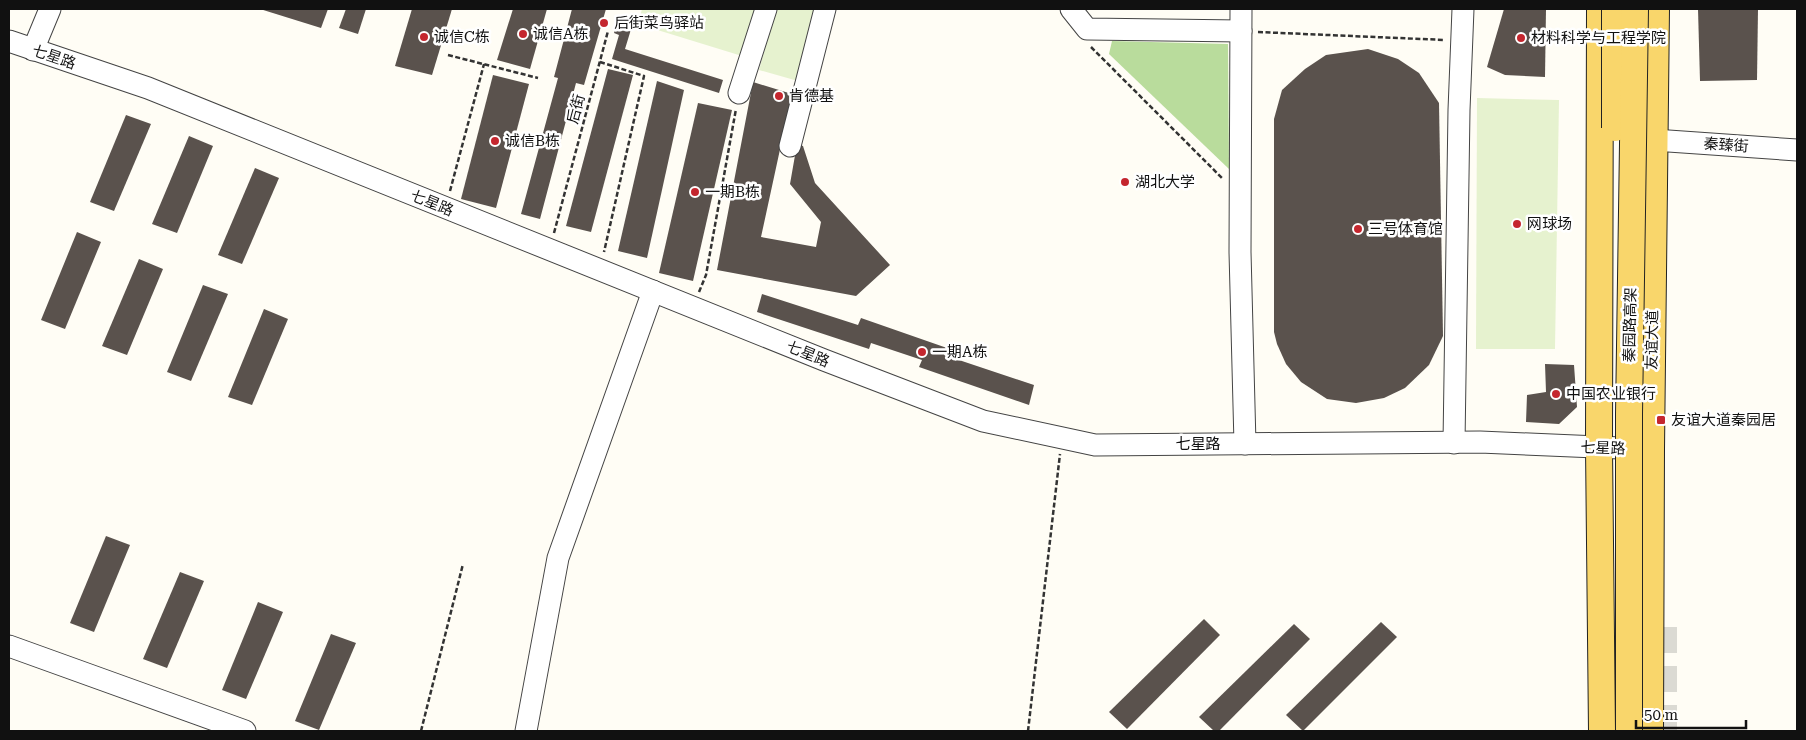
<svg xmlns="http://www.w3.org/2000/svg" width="1806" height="740" viewBox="0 0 1806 740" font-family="'Roboto Serif','Noto Sans SC',serif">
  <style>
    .forest { fill: #b9dc9c }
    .pitch { fill: #e6f2cf }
    .building { fill: #5a524d }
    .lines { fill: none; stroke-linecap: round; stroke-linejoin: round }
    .major-tunnel { stroke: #dbdad3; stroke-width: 26; stroke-dasharray: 26 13; stroke-linecap: butt }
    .minor-casing { stroke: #444; stroke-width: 23 }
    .major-casing { stroke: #222; stroke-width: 28 }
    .path { stroke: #333; stroke-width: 2.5; stroke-dasharray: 5 2.5; stroke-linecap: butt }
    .minor { stroke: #fff; stroke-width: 21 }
    .major { stroke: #f9d66b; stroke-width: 26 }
    .major-bridge-casing { stroke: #222; stroke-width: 28; stroke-linecap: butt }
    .major-bridge { stroke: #f9d66b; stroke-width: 26 }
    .poi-dot { fill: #c4262e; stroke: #fff; stroke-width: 2 }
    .labels { text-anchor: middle; stroke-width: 5; stroke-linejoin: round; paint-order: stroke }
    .poi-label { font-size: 15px; fill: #111; stroke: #fff; text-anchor: start }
    .street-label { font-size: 15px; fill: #111; stroke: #fff }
  </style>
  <rect width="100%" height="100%" fill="#fffdf5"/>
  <polygon class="forest" points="1112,41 1228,44 1229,169 1109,54"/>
  <g class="pitch">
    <polygon points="642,9 756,9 742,56 638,24"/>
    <polygon points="776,9 818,9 798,81 759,70"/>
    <polygon points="1477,98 1559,100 1555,349 1476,349"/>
  </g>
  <g class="building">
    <polygon points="260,9 328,9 321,28"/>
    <polygon points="346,9 366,9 358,34 339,28"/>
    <polygon points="412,9 452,9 432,75 395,66"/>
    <polygon points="513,9 547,9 530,69 497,60"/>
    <polygon points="572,9 606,9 584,85 576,83 540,219 521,214 558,78 554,77"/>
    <polygon points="1504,9 1546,9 1545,77 1505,75 1487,67"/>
    <polygon points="1698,9 1758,9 1757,80 1700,81"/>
    <polygon points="618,21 632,26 625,49 723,80 719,93 612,59 619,35 614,33"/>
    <polygon points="1368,49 1398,59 1419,73 1439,103 1443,336 1429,365 1405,388 1384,398 1356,403 1327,399 1301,382 1286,364 1277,344 1274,332 1274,119 1282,90 1305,69 1326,55"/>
    <polygon points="608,69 633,75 591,232 566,226"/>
    <polygon points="493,75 529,84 496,208 461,199"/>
    <polygon points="657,81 684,90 647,258 618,251"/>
    <polygon points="753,82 792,94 761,237 816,247 821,222 790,184 797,144 803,146 815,183 890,265 856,296 717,270"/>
    <polygon points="698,103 732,110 693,281 659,273"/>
    <polygon points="126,115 151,124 114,211 90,202"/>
    <polygon points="189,136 213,146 177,233 152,224"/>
    <polygon points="255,168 279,178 242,264 218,255"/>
    <polygon points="77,232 101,242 65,329 41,320"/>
    <polygon points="139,259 163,269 127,355 102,346"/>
    <polygon points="203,285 228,294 191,381 167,372"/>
    <polygon points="762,294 858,325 861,318 947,348 944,355 1034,385 1029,405 919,367 922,360 871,343 869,349 757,312"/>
    <polygon points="264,309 288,319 252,405 228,397"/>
    <polygon points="1545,364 1574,365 1577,407 1559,424 1526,422 1527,395 1546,392"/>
    <polygon points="106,536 130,545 94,632 70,623"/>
    <polygon points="180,572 204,581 167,668 143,659"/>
    <polygon points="258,602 283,612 246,699 222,690"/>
    <polygon points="1204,619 1220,635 1127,729 1109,712"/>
    <polygon points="1381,622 1397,637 1303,731 1286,715"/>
    <polygon points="1294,624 1310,639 1219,731 1214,731 1199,717"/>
    <polygon points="331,634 356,643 319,730 295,721"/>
  </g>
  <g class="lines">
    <polyline class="major-tunnel" points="1664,627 1664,731"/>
    <defs>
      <g id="minor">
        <polyline points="1071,9 1087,29 1241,31"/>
        <polyline points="1241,9 1240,252 1245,444"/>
        <polyline points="9,41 148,88 824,360 983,421 1095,445 1480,442 1644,449"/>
        <polyline points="33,50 50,9"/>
        <polyline points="739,93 766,9"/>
        <polyline points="1654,140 1797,150"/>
        <polyline points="790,146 825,9"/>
        <polyline points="1454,443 1459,110 1463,9"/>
        <polyline points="9,646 245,731"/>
        <polyline points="526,731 558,558 653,291"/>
      </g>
      <g id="major">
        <polyline points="1600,9 1599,448 1602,731"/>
        <polyline points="1650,731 1651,449 1656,9"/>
      </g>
    </defs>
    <use href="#minor" class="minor-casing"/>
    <use href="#major" class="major-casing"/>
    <g class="path">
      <polyline points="1258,32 1445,40"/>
      <polyline points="1091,47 1223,179"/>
      <polyline points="448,55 538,78"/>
      <polyline points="600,62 644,76 604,252"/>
      <polyline points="450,191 484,64"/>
      <polyline points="554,233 608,31"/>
      <polyline points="699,292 706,275 736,109"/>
      <polyline points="421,731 463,564"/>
      <polyline points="1028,731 1060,454"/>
    </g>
    <use href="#minor" class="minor"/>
    <use href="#major" class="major"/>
    <defs>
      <g id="major-bridge">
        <polyline points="1615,128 1615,9"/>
        <polyline points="1629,731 1629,414 1635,9"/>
      </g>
    </defs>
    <use href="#major-bridge" class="major-bridge-casing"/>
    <use href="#major-bridge" class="major-bridge"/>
  </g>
  <g class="poi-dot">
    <circle cx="604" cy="23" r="5"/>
    <circle cx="523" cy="34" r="5"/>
    <circle cx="424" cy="37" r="5"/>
    <circle cx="1521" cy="38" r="5"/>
    <circle cx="779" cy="96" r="5"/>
    <circle cx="495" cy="141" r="5"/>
    <circle cx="1125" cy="182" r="5"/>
    <circle cx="695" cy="192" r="5"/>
    <circle cx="1517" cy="224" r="5"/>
    <circle cx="1358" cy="229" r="5"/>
    <circle cx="922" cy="352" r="5"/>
    <circle cx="1556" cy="394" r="5"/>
    <rect x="1656" y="415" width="10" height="10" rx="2.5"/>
  </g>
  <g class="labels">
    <g class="poi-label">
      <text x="614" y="28">后街菜鸟驿站</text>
      <text x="533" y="39">诚信A栋</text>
      <text x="434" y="42">诚信C栋</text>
      <text x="1531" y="43">材料科学与工程学院</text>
      <text x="789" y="101">肯德基</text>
      <text x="505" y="146">诚信B栋</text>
      <text x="1135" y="187">湖北大学</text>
      <text x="705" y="197">一期B栋</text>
      <text x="1527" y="229">网球场</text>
      <text x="1368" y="234">三号体育馆</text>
      <text x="932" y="357">一期A栋</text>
      <text x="1566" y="399">中国农业银行</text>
      <text x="1671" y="425">友谊大道秦园居</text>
    </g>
    <g class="street-label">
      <text transform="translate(54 57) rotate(19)" y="5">七星路</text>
      <text transform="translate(576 109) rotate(-75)" y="5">后街</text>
      <text transform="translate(1726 145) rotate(4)" y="5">秦臻街</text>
      <text transform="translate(432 203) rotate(22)" y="5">七星路</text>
      <text transform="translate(1630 325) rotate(-89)" y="5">秦园路高架</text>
      <text transform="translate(1652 340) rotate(-89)" y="5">友谊大道</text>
      <text transform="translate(808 354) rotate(22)" y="5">七星路</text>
      <text x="1198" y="449">七星路</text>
      <text transform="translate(1603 448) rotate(2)" y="5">七星路</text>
    </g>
  </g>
  <rect width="1806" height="740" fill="none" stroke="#111111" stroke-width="20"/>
  <path d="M1636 720v8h110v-8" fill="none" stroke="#111111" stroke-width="2.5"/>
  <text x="1644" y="720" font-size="15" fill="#111111" stroke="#ffffff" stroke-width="4" paint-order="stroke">50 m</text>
</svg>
